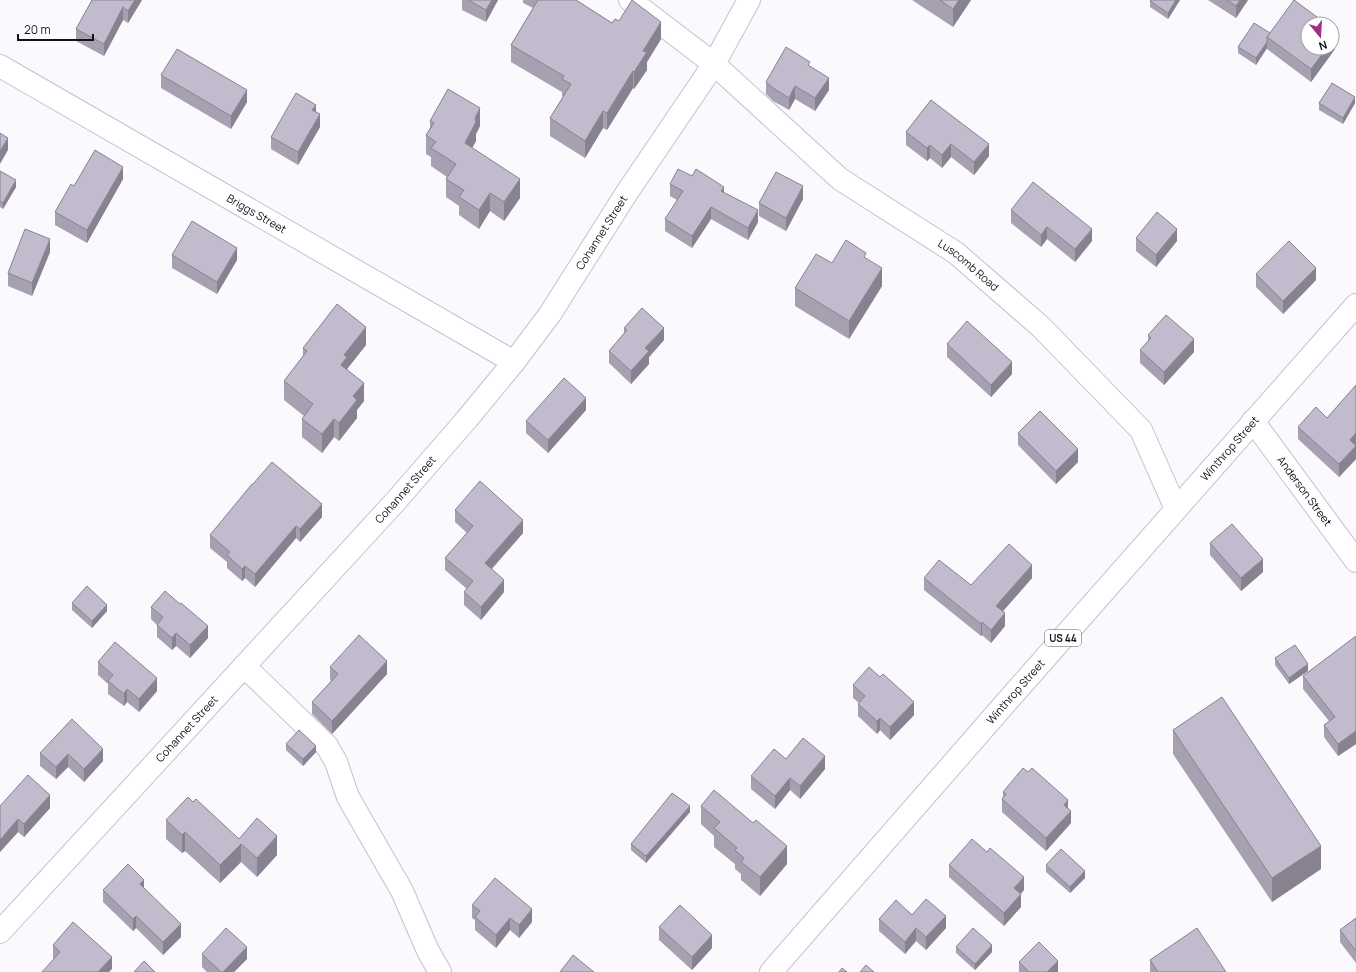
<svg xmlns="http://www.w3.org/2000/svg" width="1356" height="972" viewBox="0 0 1356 972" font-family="Manrope,sans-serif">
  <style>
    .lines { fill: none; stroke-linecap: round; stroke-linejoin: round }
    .minor-casing { stroke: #c6bfd3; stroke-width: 24 }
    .highway-casing { stroke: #c6bfd3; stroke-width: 24 }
    .minor { stroke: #fff; stroke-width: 22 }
    .highway { stroke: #fff; stroke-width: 22 }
    .wall { fill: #a7a0b0 }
    .shaded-wall { fill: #888290 }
    .building { fill: #c2bacd; stroke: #888290 }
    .labels { text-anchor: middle; stroke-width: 3; stroke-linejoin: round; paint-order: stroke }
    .shield { fill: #fff; stroke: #5a595e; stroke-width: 1 }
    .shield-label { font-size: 10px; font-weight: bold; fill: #141219 }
    .street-label { font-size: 11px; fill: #141219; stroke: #fff }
  </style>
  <rect width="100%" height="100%" fill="#faf9fd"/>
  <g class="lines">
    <defs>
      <g id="minor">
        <path id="s1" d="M630,0l84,64 126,115 116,74 85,74 100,103 35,79"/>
        <path id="s2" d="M0,66l514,296"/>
        <path id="s3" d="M1253,421l103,140"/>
        <polyline points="244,666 327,746 336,762 348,797 402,891 428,951 440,972"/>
        <path id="s4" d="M0,932l395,-430 72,-83 47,-57 36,-48 76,-120 88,-130 35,-64"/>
      </g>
      <g id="highway">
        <path id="s5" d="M771,972l239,-274 346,-393"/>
      </g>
    </defs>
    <use href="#minor" class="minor-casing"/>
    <use href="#highway" class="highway-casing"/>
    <use href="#minor" class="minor"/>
    <use href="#highway" class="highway"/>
  </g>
  <g class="wall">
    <polygon points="92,0 142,0 128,23 123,20 104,56 76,41 76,29"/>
    <polygon points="462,0 498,0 486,22 462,10"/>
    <polygon points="523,0 576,0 612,23 619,21 661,39 647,62 647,70 634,89 633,88 607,130 603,128 585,158 550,136 550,118 563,97 562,96 562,92 511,62 511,45 533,8 523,3"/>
    <polygon points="912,0 971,0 953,27"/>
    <polygon points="1180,0 1168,19 1150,7 1150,1"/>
    <polygon points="1208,0 1248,0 1236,18"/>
    <polygon points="1317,23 1335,49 1311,82 1267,49 1267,48 1256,65 1238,53 1238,47 1270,33"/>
    <polygon points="810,67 829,90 815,111 795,99 789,110 773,101 766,94 766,82"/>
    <polygon points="161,75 247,102 231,129 161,88"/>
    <polygon points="931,100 989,156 974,175 951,157 942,168 930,158 927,161 906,145 906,132"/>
    <polygon points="1319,103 1355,103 1343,124 1319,110"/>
    <polygon points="430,121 480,126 476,134 476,141 472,148 520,198 504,221 490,211 479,229 459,215 459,206 446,197 446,179 447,177 431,166 431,157 426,154 426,135 430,128"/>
    <polygon points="320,127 298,165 271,149 271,137"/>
    <polygon points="0,171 16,187 3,209 0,207"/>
    <polygon points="123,179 87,243 55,225 55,212 74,186"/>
    <polygon points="670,184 724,193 758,222 748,240 711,219 692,248 665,231 665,219 677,200 670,196"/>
    <polygon points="803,199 786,231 759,216 759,203"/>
    <polygon points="1011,210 1092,241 1075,262 1047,239 1041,247 1011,223"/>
    <polygon points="1136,238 1177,241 1156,267 1136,251"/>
    <polygon points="50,252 32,296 8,286 8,273"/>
    <polygon points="172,255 237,260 217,294 172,268"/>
    <polygon points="866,258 882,286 849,339 795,306 795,288 832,263"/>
    <polygon points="1256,274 1316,280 1283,314 1256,287"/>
    <polygon points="624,328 664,340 649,357 649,364 631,384 609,363 609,351 624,333"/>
    <polygon points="1148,335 1194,352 1164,385 1140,363 1140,350 1148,341"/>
    <polygon points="947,344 1012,374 991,397 947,357"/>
    <polygon points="366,345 347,369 364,401 357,410 357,418 339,441 334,437 322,453 302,437 302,419 304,416 284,400 284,381 303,356 303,348"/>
    <polygon points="1356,385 1356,459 1339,477 1298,439 1298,427 1327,418"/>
    <polygon points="586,410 548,453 526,433 526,421"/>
    <polygon points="1018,433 1078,462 1056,484 1018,445"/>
    <polygon points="253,484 322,517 300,542 296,538 255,587 245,578 242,581 227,568 227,562 210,548 210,535"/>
    <polygon points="455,510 523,533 492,569 504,592 481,620 464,605 464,592 467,589 445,570 445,558 467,533 455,522"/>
    <polygon points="1210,543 1263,572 1241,591 1210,555"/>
    <polygon points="924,578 971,585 1032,578 1003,611 1005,626 991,643 982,635 981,636 924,590"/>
    <polygon points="72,603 107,611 92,628 72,610"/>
    <polygon points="151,607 208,638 190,658 176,646 172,650 157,637 157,625 151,619"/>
    <polygon points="1356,636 1356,744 1338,756 1324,737 1324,725 1329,721 1303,689 1303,676"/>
    <polygon points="1275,658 1308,671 1289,684 1275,665"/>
    <polygon points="98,662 157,691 139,712 127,702 124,706 108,694 108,684 98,675"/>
    <polygon points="330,667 387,674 332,734 312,714 312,702 331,681 330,679"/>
    <polygon points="853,685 914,715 890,740 880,730 877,734 858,716 858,704 859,703 853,698"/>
    <polygon points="1173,730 1321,869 1272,902 1173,754"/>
    <polygon points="286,744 316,752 303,766 286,750"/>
    <polygon points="103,749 103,761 84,782 68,767 56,779 40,766 40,753"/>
    <polygon points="786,759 825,769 800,799 790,790 775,809 751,789 751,776"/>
    <polygon points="1003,792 1068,808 1071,823 1046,851 1002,812 1002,799 1003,798"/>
    <polygon points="193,802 239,839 277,855 257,877 241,862 220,883 185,851 182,853 166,839 166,820"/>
    <polygon points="0,806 50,808 24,837 18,832 0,852"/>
    <polygon points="701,806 787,864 760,896 741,880 741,874 735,869 735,864 714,847 714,836 701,824"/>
    <polygon points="690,812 646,863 631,850 631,844"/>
    <polygon points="949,865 1024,890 1021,894 1021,907 1004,926 949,877"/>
    <polygon points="1046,865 1085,878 1070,893 1046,872"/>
    <polygon points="144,889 181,937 163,955 136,928 133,931 103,902 103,890"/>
    <polygon points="472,905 532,922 519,938 510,930 496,948 475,930 475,920 472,918"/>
    <polygon points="912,915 946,928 926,950 916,941 905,954 879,931 879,919"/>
    <polygon points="1356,918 1356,963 1340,942 1340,930"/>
    <polygon points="659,927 712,948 692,970 659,940"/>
    <polygon points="53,945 112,969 54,959 53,958"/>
    <polygon points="956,947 992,952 975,970 956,953"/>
    <polygon points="202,954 247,959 234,972 207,972 202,967"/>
    <polygon points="1150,960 1226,972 1150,972"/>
    <polygon points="1019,962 1058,972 1019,972"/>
  </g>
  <g class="shaded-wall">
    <polygon points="135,0 142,0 128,23 128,11"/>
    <polygon points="492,0 498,0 486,22 486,10"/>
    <polygon points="959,0 971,0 953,27 953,9"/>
    <polygon points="1176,0 1180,0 1168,19 1168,13"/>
    <polygon points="1240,0 1248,0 1236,18 1236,6"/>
    <polygon points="123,7 123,20 104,56 104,44"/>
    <polygon points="661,22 661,39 647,62 647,70 634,89 634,72 643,51"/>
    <polygon points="1335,36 1335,49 1311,82 1311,69 1327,48 1332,48 1332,41"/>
    <polygon points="1267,42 1267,48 1256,65 1256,58"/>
    <polygon points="633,71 633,88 607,130 607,113"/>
    <polygon points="829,78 829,90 815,111 815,98"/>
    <polygon points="795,86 795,99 789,110 789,98"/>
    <polygon points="247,90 247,102 231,129 231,116"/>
    <polygon points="1355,97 1355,103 1343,124 1343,118"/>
    <polygon points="316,105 316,117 312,110"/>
    <polygon points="480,108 480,126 476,134 476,141 465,161 465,143 475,118"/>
    <polygon points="603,111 603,128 585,158 585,141"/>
    <polygon points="320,114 320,127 298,165 298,152"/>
    <polygon points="8,138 8,150 0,164 0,151"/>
    <polygon points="951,144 951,157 942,168 942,155"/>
    <polygon points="989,144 989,156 974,175 974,162"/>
    <polygon points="930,145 930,158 927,161 927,148"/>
    <polygon points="123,167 123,179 87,243 87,230"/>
    <polygon points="520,179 520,198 504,221 504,202"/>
    <polygon points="16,180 16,187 3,209 3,203"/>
    <polygon points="803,186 803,199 786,231 786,218"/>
    <polygon points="724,187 724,199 721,191"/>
    <polygon points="490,193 490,211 479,229 479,210"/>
    <polygon points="711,207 711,219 692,248 692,236"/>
    <polygon points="758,210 758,222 748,240 748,228"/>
    <polygon points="1047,227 1047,239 1041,247 1041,235"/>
    <polygon points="1092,229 1092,241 1075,262 1075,249"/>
    <polygon points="1177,229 1177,241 1156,267 1156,255"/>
    <polygon points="50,239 50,252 32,296 32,283"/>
    <polygon points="237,248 237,260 217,294 217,282"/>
    <polygon points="882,268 882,286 849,339 849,321"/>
    <polygon points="1316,268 1316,280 1283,314 1283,301"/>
    <polygon points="366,327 366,345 347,369 347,375 341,365 344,355"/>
    <polygon points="664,328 664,340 649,357 649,364 631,384 631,371 645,348"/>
    <polygon points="1194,339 1194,352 1164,385 1164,372"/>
    <polygon points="1012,362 1012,374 991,397 991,385"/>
    <polygon points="364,383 364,401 357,410 357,418 339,441 339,423 353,396"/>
    <polygon points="586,398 586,410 548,453 548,440"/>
    <polygon points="334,419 334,437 322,453 322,434"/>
    <polygon points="1356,433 1356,459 1339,477 1339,464 1350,440"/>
    <polygon points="1078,449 1078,462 1056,484 1056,471"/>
    <polygon points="322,504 322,517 300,542 300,529"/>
    <polygon points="523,520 523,533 485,576 485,563"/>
    <polygon points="296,526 296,538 255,587 255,574"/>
    <polygon points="1263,559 1263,572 1241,591 1241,578"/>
    <polygon points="1032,565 1032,578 996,619 996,606"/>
    <polygon points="245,566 245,578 242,581 242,569"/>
    <polygon points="504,580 504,592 481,620 481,607"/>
    <polygon points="107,605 107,611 92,628 92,621"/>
    <polygon points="1005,613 1005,626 991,643 991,630"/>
    <polygon points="982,622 982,635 981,636 981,624"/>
    <polygon points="208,626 208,638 190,658 190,645"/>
    <polygon points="176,633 176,646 172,650 172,638"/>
    <polygon points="387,661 387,674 332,734 332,721"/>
    <polygon points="1308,664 1308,671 1289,684 1289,678"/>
    <polygon points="157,678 157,691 139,712 139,699"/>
    <polygon points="127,689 127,702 124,706 124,694"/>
    <polygon points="914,702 914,715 890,740 890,727"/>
    <polygon points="880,718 880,730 877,734 877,721"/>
    <polygon points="1356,731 1356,744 1338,756 1338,744"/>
    <polygon points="316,746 316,752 303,766 303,759"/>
    <polygon points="103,749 103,761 84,782 84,769"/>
    <polygon points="68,754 68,767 56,779 56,767"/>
    <polygon points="825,756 825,769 800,799 800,786"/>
    <polygon points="790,778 790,790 775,809 775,796"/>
    <polygon points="50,795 50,808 24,837 24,824"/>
    <polygon points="1068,800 1068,812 1064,805"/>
    <polygon points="690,806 690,812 646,863 646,856"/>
    <polygon points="1071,811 1071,823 1046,851 1046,838"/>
    <polygon points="18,819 18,832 0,852 0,840"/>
    <polygon points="185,832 185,851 182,853 182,835"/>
    <polygon points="277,836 277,855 257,877 257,858"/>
    <polygon points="241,844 241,862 220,883 220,865"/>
    <polygon points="787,846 787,864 760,896 760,877"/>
    <polygon points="1321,846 1321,869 1272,902 1272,878"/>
    <polygon points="1085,871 1085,878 1070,893 1070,887"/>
    <polygon points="1024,877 1024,890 1014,901 1014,888"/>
    <polygon points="144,880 144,892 140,884"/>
    <polygon points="1021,894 1021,907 1004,926 1004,913"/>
    <polygon points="532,909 532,922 519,938 519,925"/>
    <polygon points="136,916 136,928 133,931 133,919"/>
    <polygon points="946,916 946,928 926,950 926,937"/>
    <polygon points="510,918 510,930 496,948 496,935"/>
    <polygon points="181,924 181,937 163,955 163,942"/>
    <polygon points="916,928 916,941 905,954 905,942"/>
    <polygon points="712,935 712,948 692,970 692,957"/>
    <polygon points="992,945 992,952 975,970 975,964"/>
    <polygon points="247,947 247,959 234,972 223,972"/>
    <polygon points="112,957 112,969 109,972 98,972"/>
    <polygon points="1058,961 1058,972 1047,972"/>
  </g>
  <g class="building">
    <polygon points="92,0 135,0 128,11 123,7 104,44 76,29"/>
    <polygon points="468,0 492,0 486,10"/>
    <polygon points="538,0 576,0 612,23 615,19 619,21 632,0 661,22 643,51 647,52 634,72 633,71 607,113 603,111 585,141 550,118 571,84 562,79 564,76 511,45"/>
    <polygon points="940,0 959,0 953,9"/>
    <polygon points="1151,0 1176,0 1168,13 1150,1"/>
    <polygon points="1227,0 1240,0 1236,6"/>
    <polygon points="1294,0 1317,17 1315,21 1319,24 1308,24 1308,48 1327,48 1311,69 1267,37"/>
    <polygon points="1254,23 1270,33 1267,37 1267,42 1256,58 1238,47"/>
    <polygon points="1332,34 1335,36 1332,41"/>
    <polygon points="786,47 810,62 808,65 829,78 815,98 795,86 789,98 773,88 766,82"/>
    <polygon points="177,49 247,90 231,116 161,75"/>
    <polygon points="1332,83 1355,97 1343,118 1319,103"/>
    <polygon points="448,89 480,108 475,118 476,122 465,143 520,179 504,202 490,193 479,210 459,197 464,190 446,179 456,164 431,148 436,142 426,135 434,123 430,121"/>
    <polygon points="296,93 316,105 312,110 320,114 298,152 271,137"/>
    <polygon points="931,100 989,144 974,162 951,144 942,155 930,145 927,148 906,132"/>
    <polygon points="0,133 8,138 0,151"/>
    <polygon points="95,150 123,167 87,230 55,212 71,184 74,186"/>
    <polygon points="678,169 692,176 696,169 724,187 721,191 758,210 748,228 711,207 692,236 665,219 683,191 670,184"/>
    <polygon points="0,171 16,180 3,203 0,201"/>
    <polygon points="776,172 803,186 786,218 759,203"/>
    <polygon points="1033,182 1092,229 1075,249 1047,227 1041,235 1011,210"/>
    <polygon points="1157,212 1177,229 1156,255 1136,238"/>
    <polygon points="192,221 237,248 217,282 172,255"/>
    <polygon points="25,229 50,239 32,283 8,273"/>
    <polygon points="846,240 866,253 864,257 882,268 849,321 795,288 816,254 832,263"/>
    <polygon points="1289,241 1316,268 1283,301 1256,274"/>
    <polygon points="337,304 366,327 344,355 347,357 341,365 364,383 353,396 357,400 339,423 334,419 322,434 302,419 313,404 284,381 307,351 303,348"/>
    <polygon points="642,308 664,328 645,348 649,351 631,371 609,351 627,330 624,328"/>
    <polygon points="1166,315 1194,339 1164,372 1140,350 1151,338 1148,335"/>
    <polygon points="967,321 1012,362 991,385 947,344"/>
    <polygon points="564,378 586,398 548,440 526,421"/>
    <polygon points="1356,385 1356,433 1350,440 1356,446 1339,464 1298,427 1316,407 1327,418"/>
    <polygon points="1040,411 1078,449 1056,471 1018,433"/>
    <polygon points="272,462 322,504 300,529 296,526 255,574 245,566 242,569 227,555 230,552 210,535 252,484 253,484"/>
    <polygon points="480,481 523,520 485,563 504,580 481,607 464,592 473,581 445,558 473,526 455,510"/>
    <polygon points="1232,524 1263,559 1241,578 1210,543"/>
    <polygon points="1009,544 1032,565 996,606 1005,613 991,630 982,622 981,624 924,578 939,560 971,585"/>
    <polygon points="87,586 107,605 92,621 72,603"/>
    <polygon points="165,591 180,604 181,603 208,626 190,645 176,633 172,638 157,625 163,617 151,607"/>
    <polygon points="359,635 387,661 332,721 312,702 338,674 330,667"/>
    <polygon points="1356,636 1356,731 1338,744 1324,725 1335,717 1303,676"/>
    <polygon points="115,642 157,678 139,699 127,689 124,694 108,681 113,675 98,662"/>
    <polygon points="1295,645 1308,664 1289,678 1275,658"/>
    <polygon points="869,667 880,677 883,674 914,702 890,727 880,718 877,721 858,704 865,696 853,685"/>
    <polygon points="1222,697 1321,846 1272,878 1173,730"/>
    <polygon points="72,719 103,749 84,769 68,754 56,767 40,753"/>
    <polygon points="299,730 316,746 303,759 286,744"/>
    <polygon points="803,738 825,756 800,786 790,778 775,796 751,776 774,749 786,759"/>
    <polygon points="1023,768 1028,772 1032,768 1068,800 1064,805 1071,811 1046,838 1002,799 1006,794 1003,792"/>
    <polygon points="28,775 50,795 24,824 18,819 0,840 0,806"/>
    <polygon points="714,790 753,823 756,820 787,846 760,877 741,862 744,858 735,850 737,848 714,828 720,822 701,806"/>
    <polygon points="672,793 690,806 646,856 631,844"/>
    <polygon points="188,797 193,802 196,799 239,839 257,818 277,836 257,858 241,844 220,865 185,832 182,835 166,820"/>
    <polygon points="972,839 987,852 990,848 1024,877 1014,888 1021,894 1004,913 949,865"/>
    <polygon points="1061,849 1085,871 1070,887 1046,865"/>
    <polygon points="128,864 144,880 140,884 181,924 163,942 136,916 133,919 103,890"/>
    <polygon points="495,878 532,909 519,925 510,918 496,935 475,917 480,911 472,905"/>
    <polygon points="926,899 946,916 926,937 916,928 905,942 879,919 896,900 912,915"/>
    <polygon points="680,905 712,935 692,957 659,927"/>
    <polygon points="1356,918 1356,951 1340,930"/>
    <polygon points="73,922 112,957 98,972 42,972 60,952 53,945"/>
    <polygon points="226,928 247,947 223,972 221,972 202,954"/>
    <polygon points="973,928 992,945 975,964 956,947"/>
    <polygon points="1197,928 1226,972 1158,972 1150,960"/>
    <polygon points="1039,942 1058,961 1047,972 1029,972 1019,962"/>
    <polygon points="573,955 594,972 560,972"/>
    <polygon points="144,961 155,972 134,972"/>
    <polygon points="866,965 874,972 860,972"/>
    <polygon points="842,968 847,972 839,972"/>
  </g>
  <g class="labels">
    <rect class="shield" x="1045" y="630" width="36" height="16" rx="3"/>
    <g class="shield-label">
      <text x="1063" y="642">US 44</text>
    </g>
    <g class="street-label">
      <text dy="4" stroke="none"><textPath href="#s2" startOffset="296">Briggs Street</textPath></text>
      <text dy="4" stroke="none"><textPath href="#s4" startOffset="924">Cohannet Street</textPath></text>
      <text dy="4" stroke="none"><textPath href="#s1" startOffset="431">Luscomb Road</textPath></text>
      <text dy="4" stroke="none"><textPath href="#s5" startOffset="696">Winthrop Street</textPath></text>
      <text dy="4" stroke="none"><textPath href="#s4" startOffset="600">Cohannet Street</textPath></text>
      <text dy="4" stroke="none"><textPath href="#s3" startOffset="87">Anderson Street</textPath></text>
      <text dy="4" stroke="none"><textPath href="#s5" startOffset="372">Winthrop Street</textPath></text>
      <text dy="4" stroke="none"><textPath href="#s4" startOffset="276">Cohannet Street</textPath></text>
    </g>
  </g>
  <g transform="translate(1320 36) rotate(162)"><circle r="19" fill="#ffffff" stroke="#a1a0a3"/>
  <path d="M0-3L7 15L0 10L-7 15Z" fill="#a52e85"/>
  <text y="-6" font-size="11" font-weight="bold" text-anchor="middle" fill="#141219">N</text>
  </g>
  <path d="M18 34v6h75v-6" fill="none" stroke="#141219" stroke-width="2"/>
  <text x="24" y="34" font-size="12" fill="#141219" stroke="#ffffff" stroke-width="3" paint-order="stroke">20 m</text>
</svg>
